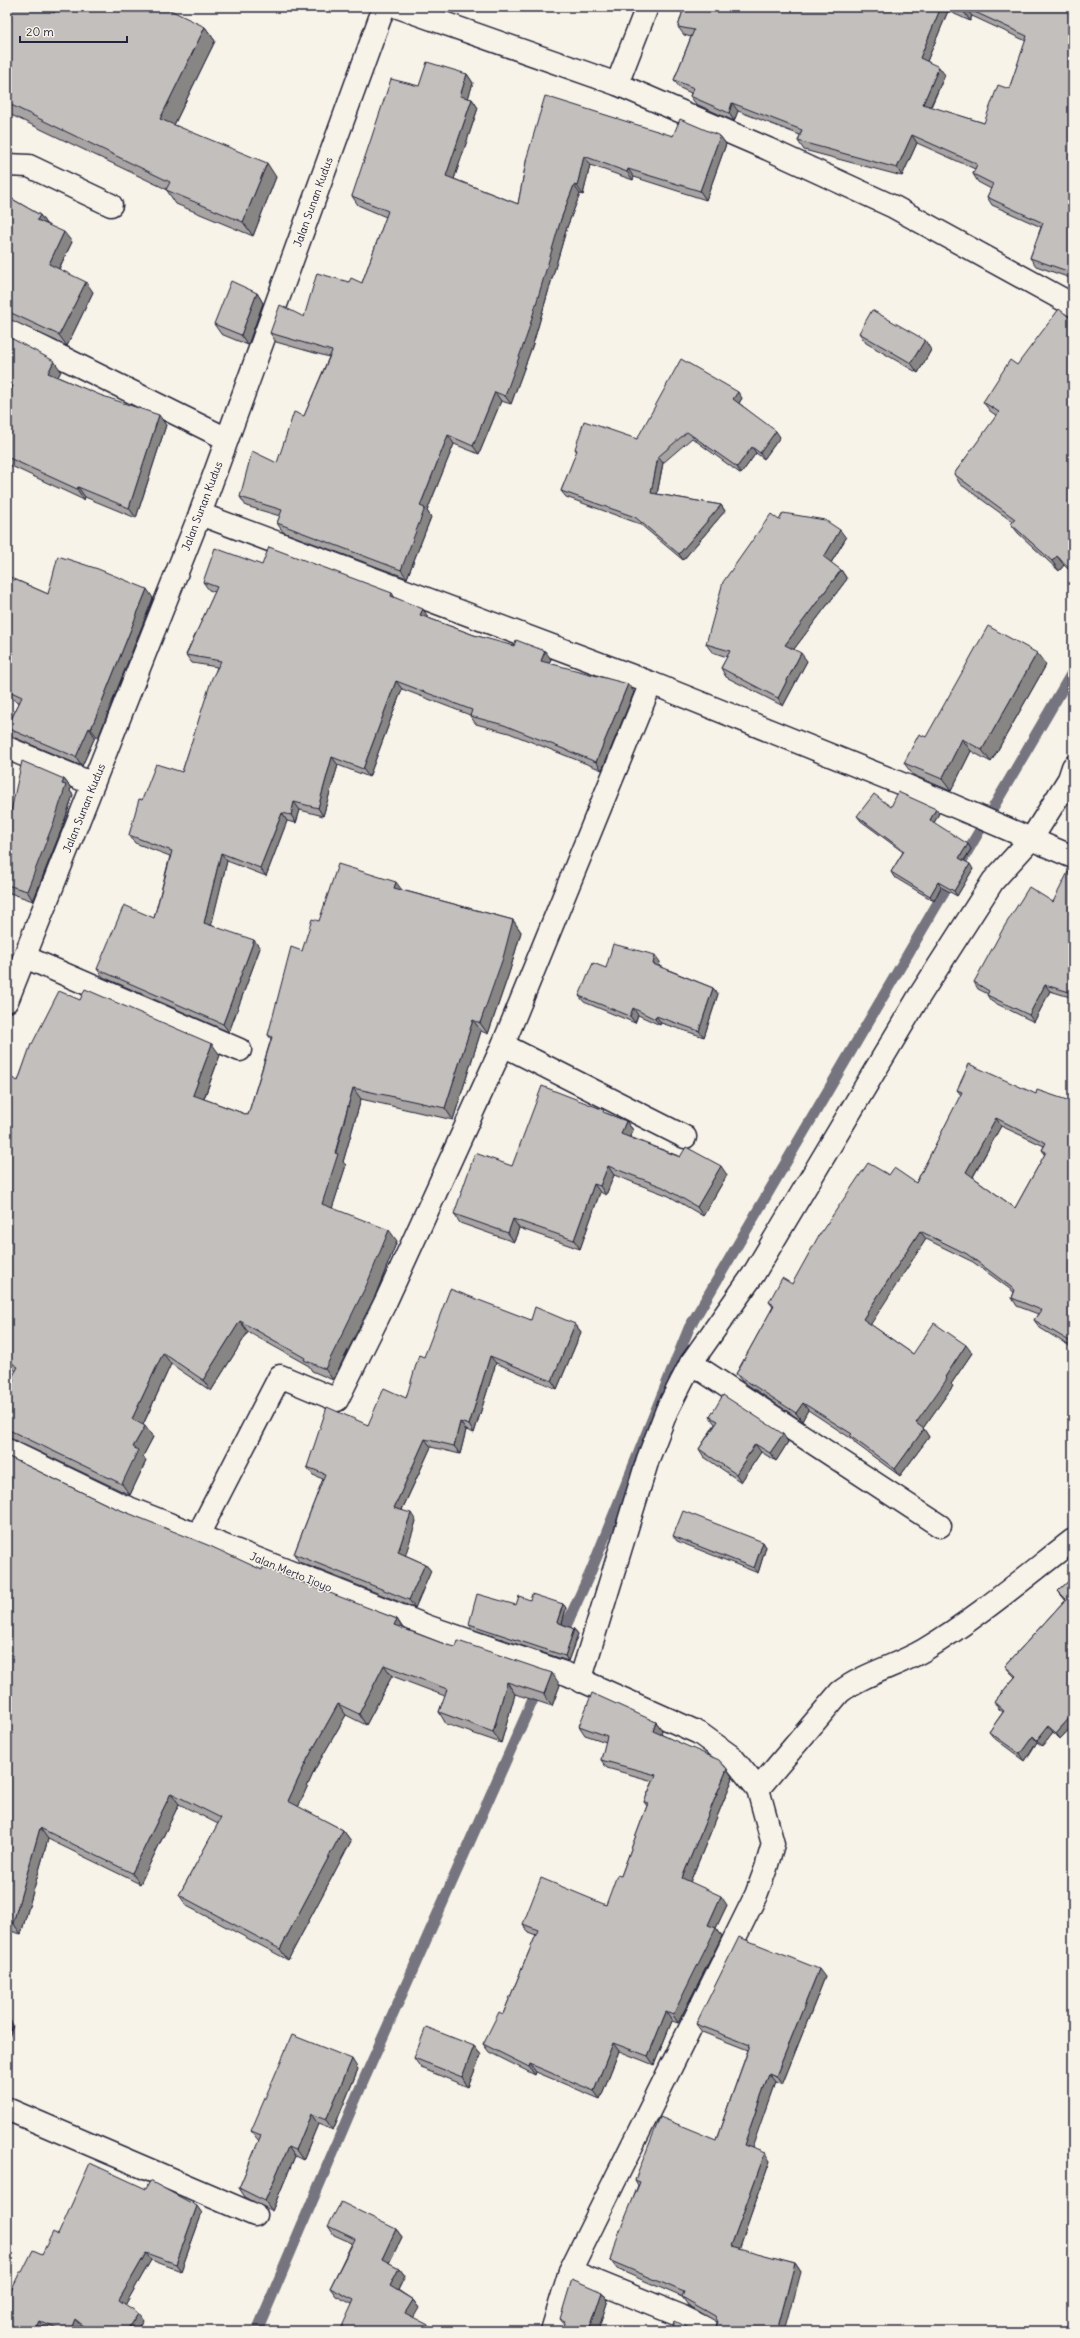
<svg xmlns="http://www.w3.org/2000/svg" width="1080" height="2338" viewBox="0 0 1080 2338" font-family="Delius,sans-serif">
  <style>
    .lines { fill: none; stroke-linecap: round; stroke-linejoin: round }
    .stream { stroke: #76747f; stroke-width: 11 }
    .minor-casing { stroke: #22223b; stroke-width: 25 }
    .minor { stroke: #f7f3e8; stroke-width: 22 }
    .wall { fill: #a7a4a3; stroke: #22223b; fill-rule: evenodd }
    .shaded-wall { fill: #888684; stroke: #22223b }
    .building { fill: #c2bfbd; stroke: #22223b; fill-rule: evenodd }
    .labels { text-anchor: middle; stroke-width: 3; stroke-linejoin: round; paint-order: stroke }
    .street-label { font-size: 11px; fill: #22223b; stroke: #f7f3e8 }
  </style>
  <rect width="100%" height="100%" fill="#f7f3e8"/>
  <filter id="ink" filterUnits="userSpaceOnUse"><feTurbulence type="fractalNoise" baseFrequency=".025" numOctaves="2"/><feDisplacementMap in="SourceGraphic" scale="8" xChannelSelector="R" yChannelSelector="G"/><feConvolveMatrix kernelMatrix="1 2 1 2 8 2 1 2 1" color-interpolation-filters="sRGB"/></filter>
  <g filter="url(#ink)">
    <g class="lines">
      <g class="stream">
        <polyline points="963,859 1073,671"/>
        <polyline points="546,1670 591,1571 689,1328 953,877"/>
        <polyline points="257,2331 362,2084 539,1686"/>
      </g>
      <defs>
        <g id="minor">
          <polyline points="398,7 617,84 768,149 894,207 1073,305"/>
          <polyline points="617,84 647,7"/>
          <polyline points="7,165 29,166 111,205"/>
          <polyline points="7,330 227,439"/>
          <polyline points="200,514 651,683 907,786 1073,857"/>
          <polyline points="7,748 93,784"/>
          <polyline points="25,957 240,1050"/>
          <polyline points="7,1001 200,514 384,7"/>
          <polyline points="503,1045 685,1137"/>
          <polyline points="691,1363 940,1526"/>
          <polyline points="7,1450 121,1505 429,1627 567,1674 699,1733 732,1757 758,1789 773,1844 766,1868 756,1895 570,2271 552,2331"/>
          <polyline points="198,1535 280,1376 337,1400 386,1301 503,1045 651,683"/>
          <polyline points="580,1681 648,1459 667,1410 691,1363 753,1275 920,995 993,881 1032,838 1069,779 1073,767"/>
          <path d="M758,1789l82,-97c25,-19 57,-26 84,-42 53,-32 100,-72 149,-110"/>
          <polyline points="7,2109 255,2215"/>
          <polyline points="570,2271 681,2316 711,2331"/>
        </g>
      </defs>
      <use href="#minor" class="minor-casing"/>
      <use href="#minor" class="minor"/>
    </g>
    <g class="wall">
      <polygon points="7,7 54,13 205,27 215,41 174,125 276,177 253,236 176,204 166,189 7,113"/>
      <path d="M684,7h389v272l-37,-13 -6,-8 11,-31 -49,-22 -5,-8 4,-8 -13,-7 -5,-8 2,-5 -58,-26 -15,33 -98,-26 -6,-9 2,-6 -62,-24 -4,10 -38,-17 -6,-8 1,-3 -11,-5 -6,-8 17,-43 -7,-2 -6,-8zM948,11l22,10 2,-5 54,25 -17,48 -25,34 -53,-16 14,-32 -18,-14z"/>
      <polygon points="467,74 473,83 468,98 472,99 478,108 454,179 518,204 527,157 673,136 720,136 726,144 706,200 634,177 633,180 590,165 583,195 580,194 567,227 533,344 511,404 501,401 479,454 454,444 427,511 431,517 407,578 283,532 277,523 280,516 246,506 240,497 277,463 304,416 329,357 276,342 270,333 304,317 349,282 362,283 386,217 358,205 352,196 419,86"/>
      <polygon points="7,196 40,215 46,224 72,242 59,269 93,292 67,346 7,318"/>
      <polygon points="257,293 263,303 248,345 221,334 214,324"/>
      <polygon points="1073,320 1073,574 1064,565 1059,571 1018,533 1011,524 1013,522 960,484 954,474 997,416 990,411 983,402 1017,365"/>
      <polygon points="859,333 931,350 918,373 866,343"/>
      <polygon points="7,336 61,371 58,377 166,425 136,518 85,497 84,500 7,464 7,400 11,391 7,389"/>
      <polygon points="742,398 739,403 780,437 764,459 756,453 741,474 692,438 663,463 657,494 721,505 725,511 683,560 640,524 566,497 561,491 577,452 575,449 637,439"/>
      <polygon points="779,520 846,538 831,563 841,570 847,579 794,649 807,661 783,706 726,677 721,668 727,657 712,652 706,644"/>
      <polygon points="262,565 395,598 428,617 428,618 474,635 551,659 549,663 634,692 602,770 509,733 476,724 470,716 470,715 402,689 369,777 338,765 323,816 300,810 296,823 287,821 266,876 227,861 211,925 260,948 229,1032 103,977 97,969 154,918 170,856 135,843 129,835 142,800 182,772 217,667 192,663 186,655 215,592 209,590 203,582"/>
      <polygon points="7,576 48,594 153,598 98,738 95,737 82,766 13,737 7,728 19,702 7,696"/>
      <polygon points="1046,665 991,762 971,751 951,791 913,775 904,763 926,737"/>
      <polygon points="64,779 71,788 70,791 73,795 62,828 33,901 7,892 7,829"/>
      <polygon points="891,807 939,813 934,823 971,849 964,861 973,869 957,896 941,887 934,901 894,877 891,872 903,852 861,821 857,816"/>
      <polygon points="1073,874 1073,998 1050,991 1034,1022 991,1001 987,995 988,994 978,989 974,982 1053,902"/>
      <polygon points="402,890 513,920 521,932 510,970 488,1034 481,1031 453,1120 361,1099 343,1162 346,1165 332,1208 397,1241 375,1296 333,1380 312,1371 309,1366 248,1332 211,1391 171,1364 143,1425 153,1437 143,1456 146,1461 130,1495 12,1439 7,1439 7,1392 13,1381 11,1379 16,1371 7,1365 7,1092 18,1081 32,1044 80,1000 220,1055 204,1099 248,1115 271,1039 268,1035 302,951 319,921"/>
      <polygon points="660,962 659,966 713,988 718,994 704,1037 661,1023 660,1025 638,1015 635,1023 584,1002 579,996 606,968"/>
      <path d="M957,1090l79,4 37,8v246l-33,-20 -6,-8 4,-6 -21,-8 -5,-8 2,-6 -41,-30 -47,-23 -56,85 43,30 59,-1 -21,31 2,2 -30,42 6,9 -29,39 -44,-32 -4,-5 -44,-29 -6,11 -60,-40 -6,-7 37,-67 -4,-5 23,-18 97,-109 27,8 45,-88zM1001,1126l43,20 -2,4 3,4 -30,54 -42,-31z"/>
      <polygon points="606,1113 626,1121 633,1130 630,1137 727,1175 703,1216 669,1196 614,1175 606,1195 600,1192 580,1249 519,1228 514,1242 460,1223 454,1214 512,1166"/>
      <polygon points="531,1320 575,1324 581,1332 557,1389 496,1363 474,1433 466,1430 460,1454 431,1447 402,1510 416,1521 405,1555 425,1564 431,1571 415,1608 299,1562 294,1554 323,1479 313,1475 307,1467 406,1398 424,1357"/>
      <polygon points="710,1417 788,1442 776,1461 761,1452 741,1482 704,1457 699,1449 715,1424"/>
      <polygon points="7,1456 108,1505 262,1570 397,1619 403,1628 447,1645 560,1685 552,1706 515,1694 501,1743 446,1724 439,1712 445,1696 392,1676 366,1725 346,1715 315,1769 298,1807 343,1830 351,1841 288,1960 187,1906 179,1895 218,1824 179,1804 140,1884 48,1839 21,1934 7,1930"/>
      <polygon points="673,1536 763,1542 766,1547 758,1573 677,1541"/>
      <polygon points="1073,1577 1073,1725 1060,1739 1053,1732 1042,1746 1037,1742 1025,1761 994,1738 989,1732 1003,1712 999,1709 994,1702 1015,1677 1010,1672 1005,1666 1065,1600 1058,1591"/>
      <polygon points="530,1600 563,1604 566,1608 562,1624 574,1629 578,1634 568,1661 472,1629 469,1624"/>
      <polygon points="656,1722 662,1730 661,1734 727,1769 733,1778 690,1882 727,1905 716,1928 722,1936 678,2023 672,2021 654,2065 619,2051 600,2099 536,2072 535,2075 489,2052 483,2044 503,2014 536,1935 528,1932 523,1924 606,1905 621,1876 647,1806 644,1802 653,1781 607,1768 601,1760 606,1742 585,1735 579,1726"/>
      <polygon points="825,1977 782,2085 775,2082 751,2148 770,2161 739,2249 795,2263 801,2272 716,2329 717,2322 688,2305 682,2297 617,2269 611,2261 638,2185 635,2180 716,2140 748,2050 702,2032 696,2024"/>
      <polygon points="474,2046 481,2055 468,2087 421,2068 414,2058"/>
      <polygon points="358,2069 333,2130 318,2124 303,2160 295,2156 272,2211 245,2197 239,2188 259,2141 251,2131"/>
      <polygon points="146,2189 202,2213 181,2271 151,2260 125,2305 143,2320 136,2331 86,2331 81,2326 79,2331 51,2331 44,2328 43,2331 12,2331 7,2329 7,2299 22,2272 42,2254 58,2235"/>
      <polygon points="328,2226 396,2229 402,2237 389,2263 399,2268 405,2276 398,2290 413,2300 419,2308 352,2304 336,2296 330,2288 352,2243 334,2235"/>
      <polygon points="602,2292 608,2300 598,2330 564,2324 560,2319"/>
    </g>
    <g class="shaded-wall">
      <polygon points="941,7 946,7 948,11 925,66 920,58"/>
      <polygon points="966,8 972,16 970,21 964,12"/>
      <polygon points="205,27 215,41 170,133 160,119"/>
      <polygon points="939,67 945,75 928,112 923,104"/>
      <polygon points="467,74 473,83 466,105 460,96"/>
      <polygon points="472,99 478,108 452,185 446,176"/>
      <polygon points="732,103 738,111 734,121 729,113"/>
      <polygon points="1073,121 1073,134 1070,129"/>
      <polygon points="912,135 917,143 902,176 897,168"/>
      <polygon points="720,136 726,144 706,200 700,191"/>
      <polygon points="584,156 590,165 583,195 577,186"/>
      <polygon points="267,163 276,177 253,236 243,222"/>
      <polygon points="628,169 634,177 633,180 627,172"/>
      <polygon points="574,185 580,194 567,227 533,344 511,404 505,396 561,219"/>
      <polygon points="40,215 47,225 37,220"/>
      <polygon points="64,232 72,242 56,274 49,264"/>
      <polygon points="86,282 93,292 67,346 59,335"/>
      <polygon points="257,293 263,303 248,345 241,335"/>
      <polygon points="925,340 931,350 918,373 911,363"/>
      <polygon points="54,361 61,371 55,383 48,373"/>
      <polygon points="495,392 501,401 479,454 473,446"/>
      <polygon points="738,392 742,398 738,405 733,399"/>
      <polygon points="159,415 166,425 136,518 129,508"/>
      <polygon points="776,431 780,437 764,459 760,453"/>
      <polygon points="448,435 454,444 427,511 431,517 407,578 401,570 420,506"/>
      <polygon points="752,447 756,453 741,474 737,467"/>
      <polygon points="658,457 663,463 656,499 651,493"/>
      <polygon points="78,487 85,497 84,500 77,489"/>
      <polygon points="721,505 725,511 683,560 679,554"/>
      <polygon points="840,530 846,538 829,566 824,557"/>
      <polygon points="1057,556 1064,565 1059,571 1052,561"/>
      <polygon points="841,570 847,579 791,653 785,645"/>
      <polygon points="147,589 153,598 98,738 91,729"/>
      <polygon points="392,593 397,601 391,596"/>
      <polygon points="423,609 428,617 426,623 420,615"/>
      <polygon points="545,651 551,659 546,669 541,661"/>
      <polygon points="801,653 807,661 783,706 778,698"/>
      <polygon points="1037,653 1046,665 991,762 982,750"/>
      <polygon points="396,681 402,689 369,777 363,769"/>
      <polygon points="628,684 634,692 602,770 596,762"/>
      <polygon points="89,728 95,737 82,766 76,757"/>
      <polygon points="962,739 971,751 951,791 942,779"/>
      <polygon points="332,757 338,765 323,816 318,808"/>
      <polygon points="64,779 71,788 70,791 73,795 62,828 33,901 27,891 62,784"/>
      <polygon points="294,802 300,810 296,823 291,815"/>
      <polygon points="936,809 939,813 933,825 930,820"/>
      <polygon points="282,813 287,821 266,876 260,868"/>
      <polygon points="968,844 971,849 963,862 959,858"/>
      <polygon points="221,853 227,861 210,931 204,923"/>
      <polygon points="970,864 973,869 957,896 954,891"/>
      <polygon points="396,882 404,893 394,888"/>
      <polygon points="938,882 941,887 934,901 930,896"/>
      <polygon points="513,920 521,932 510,970 488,1034 480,1023"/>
      <polygon points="254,940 260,948 229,1032 223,1024"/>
      <polygon points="655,955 660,962 658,971 653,964"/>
      <polygon points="1045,985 1050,991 1034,1022 1029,1015"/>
      <polygon points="713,988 718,994 704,1037 699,1031"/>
      <polygon points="633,1008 638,1015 635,1023 630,1016"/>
      <polygon points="656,1016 661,1023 660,1025 655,1019"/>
      <polygon points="473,1020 481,1031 453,1120 445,1108"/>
      <polygon points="212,1044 220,1055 201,1106 193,1095"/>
      <polygon points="353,1088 361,1099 343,1162 346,1165 330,1215 322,1204"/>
      <polygon points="996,1118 1001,1126 971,1180 966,1172"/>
      <polygon points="626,1121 633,1130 627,1143 621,1134"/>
      <polygon points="608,1166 614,1175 606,1195 600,1186"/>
      <polygon points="721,1166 727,1175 703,1216 697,1207"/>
      <polygon points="594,1184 600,1192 580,1249 574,1240"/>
      <polygon points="513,1219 519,1228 514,1242 508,1233"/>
      <polygon points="389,1230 397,1241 375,1296 333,1380 325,1369"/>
      <polygon points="920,1231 926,1239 869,1327 863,1319"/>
      <polygon points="240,1321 248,1332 211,1391 203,1380"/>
      <polygon points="575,1324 581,1332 557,1389 552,1381"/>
      <polygon points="966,1345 972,1353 951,1384 953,1386 921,1431 916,1423 945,1377"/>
      <polygon points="163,1353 171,1364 140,1431 132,1419"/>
      <polygon points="490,1356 496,1363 474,1433 469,1425"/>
      <polygon points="803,1403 808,1410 802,1421 796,1413"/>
      <polygon points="460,1422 466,1430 460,1454 454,1446"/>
      <polygon points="145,1426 153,1437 143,1456 146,1461 130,1495 122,1484 133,1447"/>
      <polygon points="924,1429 929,1437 900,1476 895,1469"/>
      <polygon points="783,1434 788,1442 776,1461 770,1453"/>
      <polygon points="425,1439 431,1447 399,1516 394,1508"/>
      <polygon points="755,1444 761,1452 741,1482 736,1474"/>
      <polygon points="411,1513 416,1521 404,1560 398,1552"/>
      <polygon points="763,1542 766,1547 758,1573 754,1568"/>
      <polygon points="425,1564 431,1571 415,1608 409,1600"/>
      <polygon points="563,1604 566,1608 561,1627 557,1622"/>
      <polygon points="397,1619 404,1631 394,1625"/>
      <polygon points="574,1629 578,1634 568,1661 565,1656"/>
      <polygon points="384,1665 392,1676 366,1725 359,1714"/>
      <polygon points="552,1673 560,1685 552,1706 544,1694"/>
      <polygon points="507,1682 515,1694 501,1743 493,1732"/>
      <polygon points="338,1704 346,1715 315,1769 296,1812 288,1801 308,1758"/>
      <polygon points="1073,1714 1073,1725 1060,1739 1056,1733"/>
      <polygon points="656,1722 662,1730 659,1740 653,1731"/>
      <polygon points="1048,1726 1053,1732 1042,1746 1037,1740"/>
      <polygon points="1033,1736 1037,1742 1025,1761 1020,1754"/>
      <polygon points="727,1769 733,1778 688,1887 682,1878"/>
      <polygon points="171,1793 179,1804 140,1884 132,1873"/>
      <polygon points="40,1828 48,1839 21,1934 13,1923"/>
      <polygon points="343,1830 351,1841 288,1960 280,1949"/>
      <polygon points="721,1896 727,1905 716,1928 722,1936 678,2023 673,2015 708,1925"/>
      <polygon points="819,1969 825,1977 782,2085 776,2076"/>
      <polygon points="666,2012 672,2021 654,2065 648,2056"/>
      <polygon points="7,2016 13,2025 7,2045"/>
      <polygon points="613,2043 619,2051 600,2099 594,2091"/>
      <polygon points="474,2046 481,2055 468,2087 462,2077"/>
      <polygon points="352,2059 358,2069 333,2130 326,2120"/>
      <polygon points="530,2064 536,2072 535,2075 529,2067"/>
      <polygon points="769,2073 775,2082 750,2154 744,2145"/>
      <polygon points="311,2114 318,2124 303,2160 296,2150"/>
      <polygon points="288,2147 295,2156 272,2211 265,2201"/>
      <polygon points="765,2153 770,2161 737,2255 731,2246"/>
      <polygon points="197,2206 202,2213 181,2271 176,2264"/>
      <polygon points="396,2229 402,2237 387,2267 382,2259"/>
      <polygon points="146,2253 151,2260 124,2307 119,2300"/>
      <polygon points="795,2263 801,2272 785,2331 777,2331"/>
      <polygon points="399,2268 405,2276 396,2294 390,2286"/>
      <polygon points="602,2292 608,2300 598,2331 590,2328"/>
      <polygon points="413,2300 419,2308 411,2322 405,2313"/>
      <polygon points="138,2313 143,2320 136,2331 126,2331"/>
      <polygon points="75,2319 81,2326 79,2331 70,2331"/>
      <polygon points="39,2321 44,2328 43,2331 34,2331"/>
    </g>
    <g class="building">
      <polygon points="7,7 41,7 54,13 56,7 164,7 205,27 160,119 267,163 243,222 166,190 170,182 7,103"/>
      <polygon points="684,7 941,7 920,58 939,67 923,104 984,123 998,85 1009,89 1027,36 966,8 964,12 952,7 1073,7 1073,121 1070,129 1073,130 1073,273 1030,258 1043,223 987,197 993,184 973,174 977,164 912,135 897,168 798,141 802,130 732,103 729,113 690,96 694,88 674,80 694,30 678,27"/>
      <polygon points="427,62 467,74 460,96 472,99 446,176 518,204 527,157 545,96 673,136 680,119 720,136 700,191 628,169 627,172 584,156 577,186 574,185 561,219 527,335 505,396 495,392 473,446 448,435 420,506 425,508 401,570 277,523 282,510 240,497 252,451 277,463 294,412 304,416 332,351 270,333 280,305 304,317 317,273 349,282 351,278 362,283 388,211 352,196 391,79 419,86"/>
      <polygon points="7,196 40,215 37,220 64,232 49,264 86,282 59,335 7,311"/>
      <polygon points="231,281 257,293 241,335 214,324"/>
      <polygon points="1059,309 1073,320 1073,571 1057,556 1052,561 1011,524 1015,519 954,474 999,412 983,402 1010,360 1017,365"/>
      <polygon points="872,310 925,340 911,363 859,333"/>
      <polygon points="7,336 54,361 48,373 100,395 159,415 129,508 78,487 77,489 7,457 7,400 13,386 7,382"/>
      <polygon points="681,359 738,392 733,399 776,431 760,453 752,447 737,467 687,432 658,457 651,493 721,505 679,554 635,517 561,491 577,450 575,449 584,421 637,439"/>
      <polygon points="783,513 825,520 840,530 824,557 841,570 785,645 801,653 778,698 721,668 730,651 706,644 723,582 771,514 779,520"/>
      <polygon points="269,547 392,593 391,596 423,609 420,615 474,635 514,646 516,640 545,651 541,661 628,684 596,762 504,725 470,716 472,710 396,681 363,769 332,757 318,808 294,802 291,815 282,813 260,868 221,853 204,923 254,940 223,1024 97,969 124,905 154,918 172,851 129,835 139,799 142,800 156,764 182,772 212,678 221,661 186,655 217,587 203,582 215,548 262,565"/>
      <polygon points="58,556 98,569 147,589 91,729 89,728 76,757 7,728 22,697 7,690 7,576 48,594"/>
      <polygon points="988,626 1037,653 982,750 962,739 942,779 904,763 919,734 926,737"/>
      <polygon points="22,761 64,779 62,784 66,785 55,819 27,891 7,885 7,829"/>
      <polygon points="898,792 936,809 930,820 968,844 959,858 970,864 954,891 938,882 930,896 891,872 904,851 857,816 874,794 891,807"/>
      <polygon points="338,864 396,882 394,888 513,920 503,958 480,1023 473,1020 445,1108 353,1088 335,1153 338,1154 322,1204 389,1230 367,1284 325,1369 304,1360 305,1358 240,1321 203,1380 163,1353 132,1419 145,1426 133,1447 138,1450 122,1484 7,1429 7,1392 14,1380 11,1379 18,1367 7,1360 7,1092 12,1078 18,1081 31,1044 32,1044 59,991 80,1000 85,989 212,1044 193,1095 248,1115 272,1037 268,1035 291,947 302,951 312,919 319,921"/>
      <polygon points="1068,872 1073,874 1073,993 1045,985 1029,1015 987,995 989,991 974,982 1004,927 1029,887 1053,902"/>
      <polygon points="613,944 655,955 653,964 713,988 699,1031 656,1016 655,1019 633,1008 630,1016 579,996 593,963 606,968"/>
      <path d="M969,1064l67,30 1,-4 36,12v237l-2,3 -37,-22 7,-10 -29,-12 3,-8 -48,-36 -47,-23 -57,88 50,35 21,-31 32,22 -21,32 2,2 -31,44 8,6 -29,40 -45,-33 2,-2 -49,-31 -7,10 -60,-39 38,-69 -5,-3 13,-24 10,6 26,-47 50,-74 21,12 5,-7 22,15 46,-91 -5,-2zM996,1118l50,25 -4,7 4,2 -31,56 -49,-36z"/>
      <polygon points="542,1086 604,1110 603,1112 626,1121 621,1134 680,1157 686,1147 721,1166 697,1207 663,1187 608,1166 600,1186 594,1184 574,1240 513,1219 508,1233 454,1214 475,1153 512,1166"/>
      <polygon points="450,1289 531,1320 535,1307 575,1324 552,1381 490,1356 469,1425 460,1422 454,1446 425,1439 394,1508 411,1513 398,1552 425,1564 409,1600 294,1554 325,1474 307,1467 327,1407 368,1425 384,1388 406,1398 419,1355 424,1357"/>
      <polygon points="723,1395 783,1434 770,1453 755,1444 736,1474 699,1449 718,1421 710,1417"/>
      <polygon points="7,1456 108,1505 210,1546 262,1570 263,1567 397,1619 394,1625 447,1645 456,1647 458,1641 552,1673 544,1694 507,1682 493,1732 439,1712 447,1689 384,1665 359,1714 338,1704 308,1758 288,1801 343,1830 280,1949 179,1895 221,1818 171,1793 132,1873 40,1828 13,1923 7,1921"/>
      <polygon points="683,1511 763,1542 754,1568 673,1536"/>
      <polygon points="1073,1577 1073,1714 1056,1733 1048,1726 1037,1740 1033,1736 1020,1754 989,1732 1004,1711 994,1702 1016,1676 1005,1666 1066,1599 1058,1591"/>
      <polygon points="477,1594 516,1605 519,1596 530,1600 532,1594 563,1604 557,1622 574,1629 565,1656 469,1624"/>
      <polygon points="592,1693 656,1722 653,1731 719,1760 727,1769 682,1878 721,1896 708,1925 716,1928 673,2015 666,2012 648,2056 613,2043 594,2091 530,2064 529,2067 483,2044 499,2012 503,2014 538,1930 523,1924 541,1878 606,1905 617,1875 621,1876 648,1803 644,1802 656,1775 601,1760 607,1736 579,1726"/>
      <polygon points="739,1937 819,1969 776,2076 769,2073 744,2145 765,2153 731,2246 795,2263 777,2331 714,2331 716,2329 718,2322 715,2316 682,2297 684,2292 611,2261 618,2235 640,2182 635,2180 660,2117 716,2140 750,2045 696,2024"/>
      <polygon points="426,2027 474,2046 462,2077 414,2058"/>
      <polygon points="292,2035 352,2059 326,2120 311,2114 296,2150 288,2147 265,2201 239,2188 261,2135 251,2131"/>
      <polygon points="90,2163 146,2189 150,2181 197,2206 176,2264 146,2253 119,2300 138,2313 126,2331 90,2331 75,2319 70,2331 63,2331 39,2321 34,2331 23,2331 7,2324 7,2299 20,2272 22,2272 33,2250 42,2254 53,2232 58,2235"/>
      <polygon points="341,2202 396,2229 382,2259 399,2268 390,2286 413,2300 405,2313 440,2331 340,2331 354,2300 330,2288 355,2239 328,2226"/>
      <polygon points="572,2279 602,2292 590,2328 601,2331 561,2331 565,2321 560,2319"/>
      <polygon points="674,2321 694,2331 671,2331"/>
    </g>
  </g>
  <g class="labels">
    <g class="street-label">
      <text transform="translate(313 202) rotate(-70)" y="4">Jalan Sunan Kudus</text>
      <text transform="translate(202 506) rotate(-69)" y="4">Jalan Sunan Kudus</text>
      <text transform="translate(84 808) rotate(-68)" y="4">Jalan Sunan Kudus</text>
      <text transform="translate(291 1572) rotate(22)" y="4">Jalan Merto Ijoyo</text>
    </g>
  </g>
  <rect width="1080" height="2338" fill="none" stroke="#f7f3e8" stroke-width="24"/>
  <rect x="12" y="12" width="1056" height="2314" fill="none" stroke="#22223b" stroke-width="1.5" filter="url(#ink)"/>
  <path d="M20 36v6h107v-6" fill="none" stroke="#22223b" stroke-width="2"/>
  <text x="26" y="36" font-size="12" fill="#22223b" stroke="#f7f3e8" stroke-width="3" paint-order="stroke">20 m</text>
</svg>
